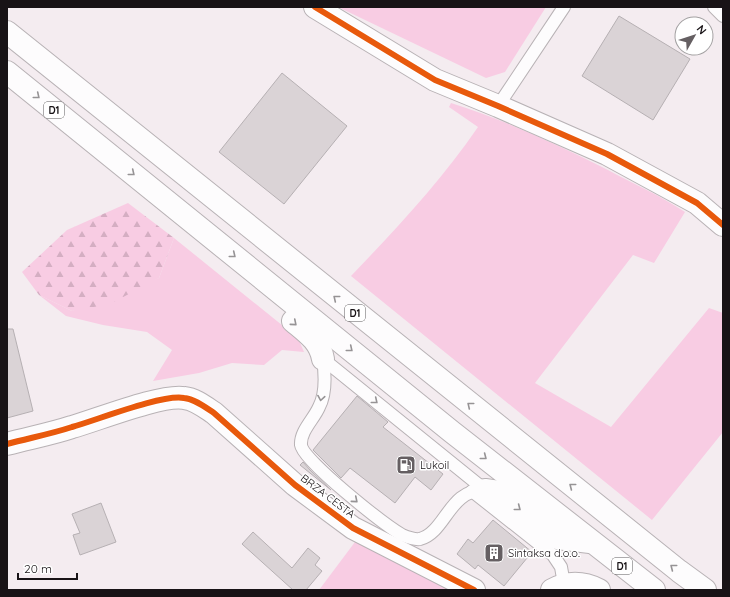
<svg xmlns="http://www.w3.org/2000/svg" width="730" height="597" viewBox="0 0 730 597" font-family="Quicksand,sans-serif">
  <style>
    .grass { fill: #f8cce3 }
    .forest { fill: url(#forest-firs) }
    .building { fill: #dad3d6; stroke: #b6b0b3 }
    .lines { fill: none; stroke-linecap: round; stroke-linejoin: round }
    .lane-casing { stroke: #b8b2b5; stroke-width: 14 }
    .street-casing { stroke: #b8b2b5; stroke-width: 24 }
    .highway-casing { stroke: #b8b2b5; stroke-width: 24 }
    .lane { stroke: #fdfcfd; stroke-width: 12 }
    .street { stroke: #fdfcfd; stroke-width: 22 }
    .highway { stroke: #fdfcfd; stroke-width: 22 }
    .cycleway-casing { stroke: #fff; stroke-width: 8 }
    .cycleway { stroke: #e8590c; stroke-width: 6 }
    .oneway { stroke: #969395 }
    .labels { text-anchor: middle; stroke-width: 3; stroke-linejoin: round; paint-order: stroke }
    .shield { fill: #fff; stroke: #5d5a5c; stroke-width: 1 }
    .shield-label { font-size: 10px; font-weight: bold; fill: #181316 }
    .poi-label { font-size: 11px; fill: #181316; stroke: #fff; text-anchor: start }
    .street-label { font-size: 11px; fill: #181316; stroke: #fff }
  </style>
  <defs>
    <pattern id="forest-firs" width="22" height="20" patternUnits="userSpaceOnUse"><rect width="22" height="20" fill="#f8cce3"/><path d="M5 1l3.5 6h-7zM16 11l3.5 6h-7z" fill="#d4aec2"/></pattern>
  </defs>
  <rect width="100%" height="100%" fill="#f4ecf0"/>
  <g class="grass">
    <polygon points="338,7 546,7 505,72 486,78"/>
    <path d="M451,103c56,18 105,41 157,67 26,14 53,26 77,42l-31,51 -21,-8 -98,128 76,44 98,-119 14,5v119l-71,88 -301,-244c45,-47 90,-95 127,-149l-29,-20z"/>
    <polygon points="174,238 298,338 304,352 282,350 264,365 232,363 199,373 153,381 172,350 147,332 103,325 66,316 39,295 72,311 159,278"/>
    <polygon points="358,538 453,590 319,590"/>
  </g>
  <polygon class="forest" points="128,203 174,238 159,278 110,304 72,311 39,295 22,272 67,230"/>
  <g class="building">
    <polygon points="619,16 690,59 653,120 582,76"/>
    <polygon points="282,73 347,126 284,204 219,152"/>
    <polygon points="7,329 13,329 33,411 7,418"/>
    <polygon points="357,396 388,422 383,427 443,474 431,490 415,477 395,503 350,468 341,478 313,450"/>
    <polygon points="303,462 310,470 331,490 300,465"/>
    <polygon points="101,503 116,542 80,555 73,535 80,533 72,514"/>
    <polygon points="493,520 532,552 504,586 478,565 475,569 457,554 468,539 473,543"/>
    <polygon points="253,532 292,568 308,548 320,558 315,565 322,571 306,590 293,590 242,544"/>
  </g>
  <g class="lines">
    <defs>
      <g id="lane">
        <polyline points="714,7 723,16"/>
        <polyline points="498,106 564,7"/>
        <path d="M323,359c2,14 3,35 -4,48 -5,12 -19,24 -18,38 2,16 84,80 101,90 5,2 13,5 18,4 26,-7 29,-50 65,-49"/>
        <polyline points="323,359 485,490"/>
        <polyline points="472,491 553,555 561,567 564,584"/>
      </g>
      <g id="street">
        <polyline points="315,7 435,80 498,106 607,154 697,203 723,225"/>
        <path d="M7,444c22,-6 44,-10 65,-17 25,-7 90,-33 112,-29 11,1 21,9 30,15l81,72 58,43 121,62"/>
        <path d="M552,590c15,-8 31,-8 47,0"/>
      </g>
      <g id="highway">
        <polyline points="7,32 679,571 705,590"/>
        <polyline points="7,72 452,432 654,590"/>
        <path d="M293,321c13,11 27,20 30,38"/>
        <polyline points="485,490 499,492 557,538 590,542"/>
      </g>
    </defs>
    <use href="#lane" class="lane-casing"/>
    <use href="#street" class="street-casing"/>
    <use href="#highway" class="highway-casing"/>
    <use href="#lane" class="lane"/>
    <use href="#street" class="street"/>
    <use href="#highway" class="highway"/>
    <defs>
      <g id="cycleway">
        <polyline points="315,7 435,80 498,106 607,154 697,203 723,225"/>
        <path d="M7,444c22,-6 44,-10 65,-17 25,-7 90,-33 112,-29 11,1 21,9 30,15l81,72 58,43 121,62"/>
      </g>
    </defs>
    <use href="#cycleway" class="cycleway-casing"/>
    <use href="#cycleway" class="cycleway"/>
  </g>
  <defs><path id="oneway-chevron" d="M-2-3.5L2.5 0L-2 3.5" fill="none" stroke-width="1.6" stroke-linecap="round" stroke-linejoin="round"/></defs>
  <g class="oneway">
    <use href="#oneway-chevron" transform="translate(37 96) rotate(39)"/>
    <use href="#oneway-chevron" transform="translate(132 173) rotate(39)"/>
    <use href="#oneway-chevron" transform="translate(233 255) rotate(39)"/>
    <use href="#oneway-chevron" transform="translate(336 298) rotate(-141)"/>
    <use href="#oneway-chevron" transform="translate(294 323) rotate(40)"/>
    <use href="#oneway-chevron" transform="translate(350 349) rotate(39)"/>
    <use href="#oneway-chevron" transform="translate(321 398) rotate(99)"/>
    <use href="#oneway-chevron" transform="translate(375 401) rotate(39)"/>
    <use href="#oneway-chevron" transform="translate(470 405) rotate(-141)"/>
    <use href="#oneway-chevron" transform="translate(484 457) rotate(38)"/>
    <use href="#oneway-chevron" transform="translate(572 486) rotate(-142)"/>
    <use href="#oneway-chevron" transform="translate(355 500) rotate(40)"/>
    <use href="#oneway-chevron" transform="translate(518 508) rotate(38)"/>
    <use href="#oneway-chevron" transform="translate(673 567) rotate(-142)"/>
  </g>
  <defs>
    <symbol id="fuel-square" viewBox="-11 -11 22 22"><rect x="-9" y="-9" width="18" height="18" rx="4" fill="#655f62" stroke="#fff"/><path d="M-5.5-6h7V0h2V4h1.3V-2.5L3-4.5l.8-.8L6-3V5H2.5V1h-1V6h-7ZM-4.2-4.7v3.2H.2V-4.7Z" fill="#fff"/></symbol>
    <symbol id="building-square" viewBox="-11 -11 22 22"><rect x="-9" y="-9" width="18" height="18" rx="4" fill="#655f62" stroke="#fff"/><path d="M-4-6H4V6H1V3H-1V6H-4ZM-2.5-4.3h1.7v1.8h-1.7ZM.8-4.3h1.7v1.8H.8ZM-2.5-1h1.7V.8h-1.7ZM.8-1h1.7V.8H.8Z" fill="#fff"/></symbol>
  </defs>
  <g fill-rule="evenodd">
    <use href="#fuel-square" x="395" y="454" width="22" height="22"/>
    <use href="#building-square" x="483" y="542" width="22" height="22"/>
  </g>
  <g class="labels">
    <g class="shield">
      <rect x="44" y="102" width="20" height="16" rx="3"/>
      <rect x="345" y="305" width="20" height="16" rx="3"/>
      <rect x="612" y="558" width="20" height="16" rx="3"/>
    </g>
    <g class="shield-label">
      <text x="54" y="114">D1</text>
      <text x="355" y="317">D1</text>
      <text x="622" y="570">D1</text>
    </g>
    <g class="poi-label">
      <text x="420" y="469">Lukoil</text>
      <text x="508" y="557">Sintaksa d.o.o.</text>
    </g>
    <g class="street-label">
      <text transform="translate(328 496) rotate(37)" y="4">BRZA CESTA</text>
    </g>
  </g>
  <rect width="730" height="597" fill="none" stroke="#181316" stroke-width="16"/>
  <g transform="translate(694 36) rotate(51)"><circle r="19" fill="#ffffff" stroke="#a3a1a2"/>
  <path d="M0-3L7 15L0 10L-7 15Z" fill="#655f62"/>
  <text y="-6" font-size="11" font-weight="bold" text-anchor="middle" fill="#181316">N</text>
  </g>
  <path d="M18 573v6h59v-6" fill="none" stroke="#181316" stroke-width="2"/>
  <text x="24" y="573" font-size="12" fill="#181316" stroke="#ffffff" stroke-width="3" paint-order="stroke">20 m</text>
</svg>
